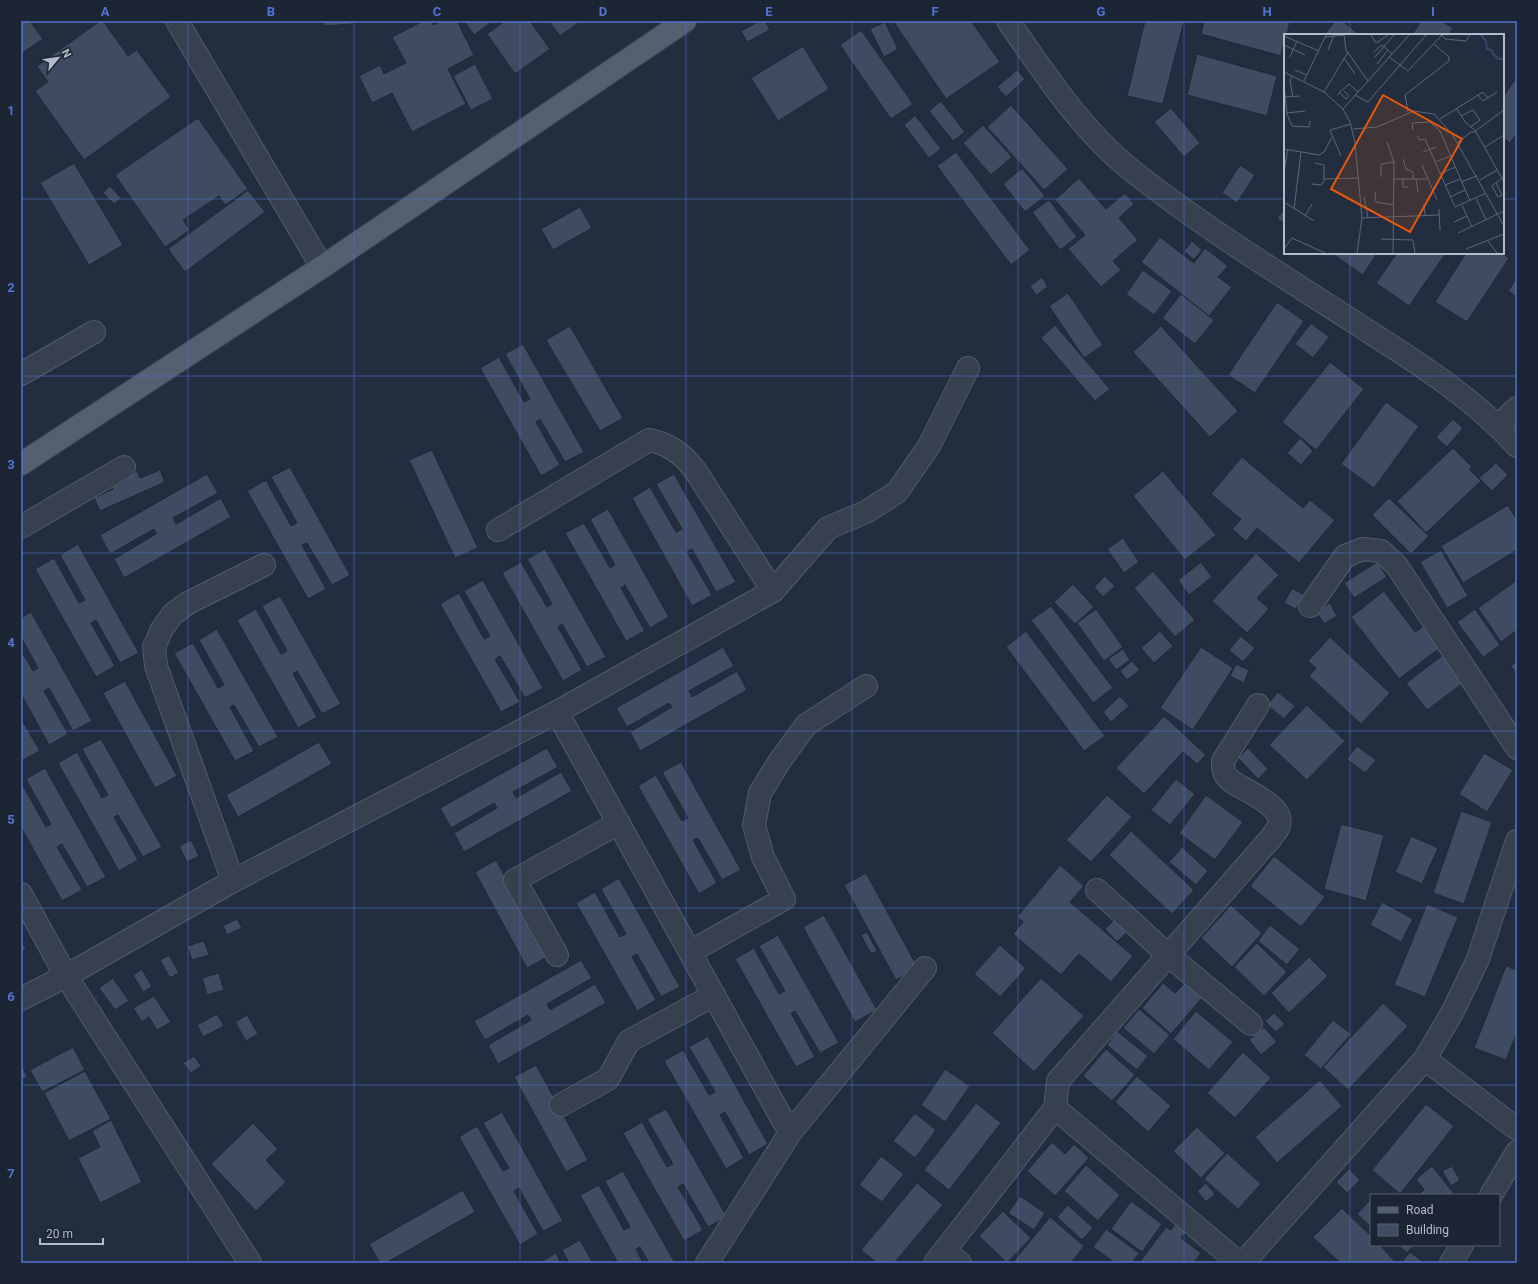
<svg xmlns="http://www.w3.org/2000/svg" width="1538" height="1284" viewBox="0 0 1538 1284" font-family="Roboto,sans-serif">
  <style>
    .building { fill: #3e4b60; stroke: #1e2736 }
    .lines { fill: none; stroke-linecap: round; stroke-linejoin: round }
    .minor-casing { stroke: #525b6a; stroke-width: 24 }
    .major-casing { stroke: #404958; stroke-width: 24 }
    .minor { stroke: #37404f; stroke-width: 22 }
    .major { stroke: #545f6f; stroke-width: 22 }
    .grid { fill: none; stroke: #5274d3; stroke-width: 1; stroke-opacity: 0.55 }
    .inset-river { fill: none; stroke: #354868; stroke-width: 2 }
    .inset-road { fill: none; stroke: #5c6677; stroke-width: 1 }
    .view { fill: #e8590c; fill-opacity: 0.15; stroke: #e8590c; stroke-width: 2 }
    .inset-edge { fill: none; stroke: #b3bbca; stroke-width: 2 }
    .neatline { fill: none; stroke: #5274d3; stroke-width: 1.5 }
    .grid-label { font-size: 13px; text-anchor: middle; font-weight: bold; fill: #5274d3 }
  </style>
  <rect width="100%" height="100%" fill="#222e40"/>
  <g class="building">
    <polygon points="21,21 30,21 43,39 21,54"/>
    <polygon points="100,21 103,21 128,56 137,50 171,97 84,160 35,91 48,82 37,66"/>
    <polygon points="324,21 353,21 353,24 324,26"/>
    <polygon points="423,21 431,21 433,25 441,21 457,21 474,55 448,69 466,104 412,132 392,93 372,103 359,76 380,65 384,74 406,63 392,37"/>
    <polygon points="464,21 493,21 474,35"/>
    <polygon points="505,21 530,21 550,49 515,74 487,34"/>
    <polygon points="549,21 581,21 560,36"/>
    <polygon points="760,21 765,21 770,30 747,42 741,31"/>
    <polygon points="893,21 971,21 1000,62 946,99"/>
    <polygon points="1145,21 1184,21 1163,104 1127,96"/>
    <polygon points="1204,21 1290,21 1287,35 1285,35 1281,56 1201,34"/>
    <polygon points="1335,21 1343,21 1357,33 1355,35 1324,35"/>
    <polygon points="1421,21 1442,21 1453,28 1449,35 1412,35"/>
    <polygon points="885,22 898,49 884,57 870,29"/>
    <polygon points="861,30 913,104 891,119 840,45"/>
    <polygon points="803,46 829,89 778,121 751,78"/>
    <polygon points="1197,54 1277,76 1267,116 1187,95"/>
    <polygon points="475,64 493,99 471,110 453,76"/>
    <polygon points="1017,70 1025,79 1006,97 997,87"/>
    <polygon points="1517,77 1517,133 1510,143 1503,138 1503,97"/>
    <polygon points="941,101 965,132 953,141 929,111"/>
    <polygon points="1011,105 1068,169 1044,190 987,127"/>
    <polygon points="1171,108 1200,143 1184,157 1154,122"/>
    <polygon points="915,115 941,149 929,158 904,125"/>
    <polygon points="198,118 248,189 225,205 219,196 183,220 190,230 165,247 115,175"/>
    <polygon points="983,125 1012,157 991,175 963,143"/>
    <polygon points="956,152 1030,250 1011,265 937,166"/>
    <polygon points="74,163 123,245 89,265 40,183"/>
    <polygon points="1240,165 1255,175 1237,203 1222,193"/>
    <polygon points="1022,168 1045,196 1025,212 1003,184"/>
    <polygon points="1079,178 1106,209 1125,193 1134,204 1119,218 1138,240 1113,261 1121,270 1101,287 1068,249 1085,235 1055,200"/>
    <polygon points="110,186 121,198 114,204 103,193"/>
    <polygon points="248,190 265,212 185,272 168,249"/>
    <polygon points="1049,200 1077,237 1060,250 1032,212"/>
    <polygon points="580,207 592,228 553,250 541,229"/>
    <polygon points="1285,209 1285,224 1277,218"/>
    <polygon points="1160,237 1194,263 1205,248 1228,266 1218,277 1232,287 1209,316 1141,262"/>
    <polygon points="1192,241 1202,250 1194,260 1184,251"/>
    <polygon points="1331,253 1377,253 1363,275"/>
    <polygon points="1397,253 1446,253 1409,306 1376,283"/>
    <polygon points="1466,253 1501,253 1509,258 1467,322 1435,302"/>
    <polygon points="1143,270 1172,291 1154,315 1126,294"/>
    <polygon points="1042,277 1048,287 1036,295 1030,286"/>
    <polygon points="1517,278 1517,297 1508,291"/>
    <polygon points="1068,293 1103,345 1084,358 1049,306"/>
    <polygon points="1181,294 1214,320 1195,344 1162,318"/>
    <polygon points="1277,302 1304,321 1255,393 1228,375"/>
    <polygon points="1311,323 1329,337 1313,358 1295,344"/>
    <polygon points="1055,325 1110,389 1095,401 1041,338"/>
    <polygon points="570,326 623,418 600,431 546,340"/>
    <polygon points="1161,326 1238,411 1210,437 1133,352"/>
    <polygon points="523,344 584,452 565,462 540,419 536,422 560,465 541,476 480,368 499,357 524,402 530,399 505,354"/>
    <polygon points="1330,362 1364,389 1316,450 1282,422"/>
    <polygon points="1386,402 1419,426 1374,488 1341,464"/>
    <polygon points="1453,419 1463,428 1447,447 1436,437"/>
    <polygon points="1300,438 1313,451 1301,465 1287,453"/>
    <polygon points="1453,448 1472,467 1469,469 1481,481 1426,533 1397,501"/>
    <polygon points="432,450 478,548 455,558 409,460"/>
    <polygon points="1242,457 1303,508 1310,500 1335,520 1299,563 1257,528 1246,541 1232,529 1241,519 1211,494"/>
    <polygon points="1496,463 1508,475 1492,491 1479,478"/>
    <polygon points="290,467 350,575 332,585 307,543 302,545 326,589 308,599 247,491 266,480 291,526 297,523 271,477"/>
    <polygon points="160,470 165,482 100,511 94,498 113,489 110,482 137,471 140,478"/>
    <polygon points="1163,471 1216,535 1185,560 1133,496"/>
    <polygon points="207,474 218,493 173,518 176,524 221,498 231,517 124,578 114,559 156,534 154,529 110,554 100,535"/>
    <polygon points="674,474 736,582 716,592 692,549 687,552 712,595 692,606 632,498 650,487 676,532 682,529 656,484"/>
    <polygon points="1389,498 1429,536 1411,554 1372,515"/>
    <polygon points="1508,505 1517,520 1517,550 1463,583 1441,546"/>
    <polygon points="608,509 669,617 650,628 625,585 621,588 645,631 626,641 565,533 584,523 610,568 615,565 590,519"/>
    <polygon points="1123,538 1139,562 1124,573 1107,549"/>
    <polygon points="78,544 139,653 120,663 96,620 91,623 115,666 96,677 35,569 54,558 79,603 85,600 60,555"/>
    <polygon points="545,549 606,657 587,667 562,624 558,627 582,670 563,681 502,573 521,562 547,607 552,604 527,559"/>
    <polygon points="1441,550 1468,596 1447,608 1420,562"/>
    <polygon points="1256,553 1279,575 1257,598 1269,609 1247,633 1212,601"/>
    <polygon points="1201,562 1212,577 1189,595 1178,580"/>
    <polygon points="1377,562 1387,577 1354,598 1344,583"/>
    <polygon points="1153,571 1195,620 1175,637 1134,588"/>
    <polygon points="1105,576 1115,586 1103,597 1094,587"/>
    <polygon points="483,580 543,688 525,698 500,656 495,659 520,702 501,712 440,604 459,593 484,639 490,636 464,591"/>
    <polygon points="1517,580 1517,630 1501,642 1478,608"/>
    <polygon points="1073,584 1094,607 1075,624 1054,602"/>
    <polygon points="1292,588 1304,595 1296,609 1284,603"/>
    <polygon points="1384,591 1415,632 1424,626 1441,647 1399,679 1351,617"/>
    <polygon points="280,596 341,704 322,714 297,671 293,674 317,717 298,728 237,620 256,609 281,654 287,651 262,606"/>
    <polygon points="1330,603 1337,616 1324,624 1316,611"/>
    <polygon points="1051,606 1113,688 1093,703 1031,620"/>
    <polygon points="1096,609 1123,647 1104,661 1077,623"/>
    <polygon points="1475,609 1500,645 1483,657 1457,622"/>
    <polygon points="31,612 92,721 73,731 49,688 44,691 68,734 49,745 21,694 21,650 33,671 38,668 21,637 21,618"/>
    <polygon points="217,629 278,737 259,747 234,705 230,707 254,751 235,761 174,653 193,643 218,688 224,685 199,640"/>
    <polygon points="1026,631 1105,736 1084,751 1006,647"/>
    <polygon points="1160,631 1173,646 1154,663 1141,648"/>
    <polygon points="1241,636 1255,648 1243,662 1229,650"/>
    <polygon points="1330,637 1390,693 1361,724 1309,676 1316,668 1308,661"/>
    <polygon points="723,647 734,666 689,691 692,697 737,671 747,690 640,751 630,732 672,707 669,703 627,727 616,708"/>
    <polygon points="1201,647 1233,668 1193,730 1160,708"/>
    <polygon points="1123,649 1130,660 1116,670 1108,659"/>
    <polygon points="1443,655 1463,683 1427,710 1406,683"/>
    <polygon points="1132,661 1140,670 1127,680 1120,671"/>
    <polygon points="1517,661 1517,675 1511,666"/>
    <polygon points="1236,664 1249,670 1244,683 1230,676"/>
    <polygon points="125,681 177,776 155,788 103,693"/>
    <polygon points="1278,692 1295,706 1284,719 1267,705"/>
    <polygon points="1120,696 1129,706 1111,722 1103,712"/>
    <polygon points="1307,705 1345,741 1307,780 1269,745"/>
    <polygon points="1164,716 1206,755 1197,764 1183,752 1144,794 1116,768"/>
    <polygon points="21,718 40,751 21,761"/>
    <polygon points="101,739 162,847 143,857 118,815 114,817 138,860 119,871 58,763 77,752 102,798 108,795 82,749"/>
    <polygon points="319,742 332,764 238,817 226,795"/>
    <polygon points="1357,746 1376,760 1365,773 1347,759"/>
    <polygon points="547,748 558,767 513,792 516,798 561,772 572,791 464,852 454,833 497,808 494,803 451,828 440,808"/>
    <polygon points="1248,748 1268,769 1258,779 1238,758"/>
    <polygon points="1484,753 1513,770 1487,812 1459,794"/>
    <polygon points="681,762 741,870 722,880 698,838 693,840 717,883 699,894 638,786 656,775 682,821 688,818 662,772"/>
    <polygon points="45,768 106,877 87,887 62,844 57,847 82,890 62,901 21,827 21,782 46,827 51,824 26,779"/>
    <polygon points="1176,779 1195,794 1170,825 1151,810"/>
    <polygon points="1107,795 1132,817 1091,862 1066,840"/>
    <polygon points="1206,795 1243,822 1215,860 1179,833"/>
    <polygon points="1461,811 1492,822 1464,904 1433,893"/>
    <polygon points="1341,824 1384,835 1366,901 1324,889"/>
    <polygon points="1131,831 1194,890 1172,914 1109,855"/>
    <polygon points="1411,836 1438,848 1422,884 1395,872"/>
    <polygon points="191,840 199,856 187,862 179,846"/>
    <polygon points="1182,847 1208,871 1196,885 1169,862"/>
    <polygon points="1274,856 1325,897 1301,927 1250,886"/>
    <polygon points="496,860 549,956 527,968 475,872"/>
    <polygon points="1060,865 1084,886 1070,902 1133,956 1111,982 1079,954 1061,975 1013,934 1023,922 1017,917"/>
    <polygon points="866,873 918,968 896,980 844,885"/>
    <polygon points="619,878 680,987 661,997 637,954 632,957 656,1000 637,1011 576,903 595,892 620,937 626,934 601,889"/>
    <polygon points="1382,902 1413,919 1401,942 1370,925"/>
    <polygon points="1427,904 1458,917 1425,997 1394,985"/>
    <polygon points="1231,905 1262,933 1232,967 1201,938"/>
    <polygon points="824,915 877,1010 855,1022 803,927"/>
    <polygon points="237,919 242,928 227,935 223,926"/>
    <polygon points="1115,919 1127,932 1117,942 1105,929"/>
    <polygon points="1270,925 1300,949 1287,965 1258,941"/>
    <polygon points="867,932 877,951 871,954 861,935"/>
    <polygon points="778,935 839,1043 820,1053 795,1011 791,1013 815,1057 796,1067 735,959 754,948 779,994 785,991 759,946"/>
    <polygon points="21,940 26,949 21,952"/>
    <polygon points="204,941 209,955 192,960 187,946"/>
    <polygon points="1257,943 1287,972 1264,996 1234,967"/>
    <polygon points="1000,945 1026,968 1000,997 974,974"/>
    <polygon points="1517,945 1517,956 1514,955"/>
    <polygon points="169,955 179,973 170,978 160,960"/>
    <polygon points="1309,957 1328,976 1289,1013 1271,993"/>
    <polygon points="581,960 592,978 547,1004 550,1010 595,984 606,1003 498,1064 488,1045 531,1020 528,1015 485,1040 474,1021"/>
    <polygon points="1506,966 1517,970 1517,1032 1506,1060 1474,1048"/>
    <polygon points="142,969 152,987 143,992 133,975"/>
    <polygon points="219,973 224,990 207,995 202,978"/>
    <polygon points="113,978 129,1001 115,1010 99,988"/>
    <polygon points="1041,978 1084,1016 1034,1072 992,1033"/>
    <polygon points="1163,983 1175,993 1185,983 1202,998 1171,1034 1142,1008"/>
    <polygon points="154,996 171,1022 157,1030 149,1017 142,1022 133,1008"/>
    <polygon points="1383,1003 1408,1026 1348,1090 1323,1067"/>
    <polygon points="1139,1009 1170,1035 1154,1054 1123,1028"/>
    <polygon points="1196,1011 1233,1042 1209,1070 1173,1039"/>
    <polygon points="1274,1013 1285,1024 1276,1032 1265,1021"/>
    <polygon points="217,1014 224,1026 203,1037 197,1025"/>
    <polygon points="247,1015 258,1034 246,1041 235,1022"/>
    <polygon points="1333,1020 1351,1034 1321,1069 1304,1055"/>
    <polygon points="1264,1027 1277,1042 1261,1055 1249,1040"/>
    <polygon points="1117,1031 1148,1056 1137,1070 1107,1045"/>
    <polygon points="708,1036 768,1144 749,1155 725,1112 720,1115 744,1158 726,1169 664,1061 683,1050 709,1095 715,1092 689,1047"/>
    <polygon points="73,1047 85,1070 42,1092 30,1070"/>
    <polygon points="1106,1049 1135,1075 1112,1101 1083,1076"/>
    <polygon points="1243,1052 1271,1078 1235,1118 1207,1093"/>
    <polygon points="194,1056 201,1066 191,1073 183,1063"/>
    <polygon points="21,1063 27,1077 21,1080"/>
    <polygon points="536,1065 588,1160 566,1172 514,1077"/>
    <polygon points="945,1069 970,1086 945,1122 921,1105"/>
    <polygon points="85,1071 111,1119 69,1141 44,1093"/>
    <polygon points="1137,1076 1171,1106 1148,1132 1115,1102"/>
    <polygon points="1320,1080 1342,1106 1277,1163 1255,1137"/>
    <polygon points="976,1103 1001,1123 949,1190 924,1170"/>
    <polygon points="1426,1104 1454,1126 1400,1194 1372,1170"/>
    <polygon points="666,1109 727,1217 708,1227 683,1184 678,1187 703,1230 684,1241 623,1133 642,1122 667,1167 673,1164 647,1119"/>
    <polygon points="502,1112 563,1221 543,1231 519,1188 514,1191 538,1234 520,1245 459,1137 477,1126 503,1171 509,1168 483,1123"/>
    <polygon points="915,1113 936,1130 915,1158 893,1141"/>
    <polygon points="111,1120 142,1182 100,1203 78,1158 100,1147 92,1131"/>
    <polygon points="253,1123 278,1149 266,1160 286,1182 256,1211 211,1164"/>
    <polygon points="1197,1127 1225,1153 1201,1178 1173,1151"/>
    <polygon points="1052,1142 1065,1154 1074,1144 1089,1158 1055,1196 1027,1171"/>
    <polygon points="1227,1153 1261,1184 1238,1209 1204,1179"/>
    <polygon points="881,1156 904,1174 882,1202 859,1185"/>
    <polygon points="1086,1165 1120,1195 1098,1221 1064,1191"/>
    <polygon points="1432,1166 1455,1195 1418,1195 1424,1190 1416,1179"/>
    <polygon points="1452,1166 1460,1180 1451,1186 1442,1171"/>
    <polygon points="1349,1169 1360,1180 1347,1193 1336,1182"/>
    <polygon points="623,1171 675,1263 649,1263 640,1247 636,1249 643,1263 618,1263 580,1195 599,1185 624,1230 630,1227 605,1181"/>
    <polygon points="917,1183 943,1205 894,1263 877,1263 861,1250"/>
    <polygon points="1206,1183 1215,1194 1206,1202 1197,1191"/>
    <polygon points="463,1190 475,1212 386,1263 380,1263 369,1244"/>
    <polygon points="1020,1196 1045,1213 1034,1230 1008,1213"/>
    <polygon points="1371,1199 1371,1227 1357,1214"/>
    <polygon points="1131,1201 1162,1224 1142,1252 1111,1229"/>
    <polygon points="1068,1205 1093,1228 1082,1240 1057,1217"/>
    <polygon points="1342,1208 1371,1236 1371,1245 1380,1245 1396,1263 1340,1263 1313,1237"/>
    <polygon points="1003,1211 1031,1238 1007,1263 979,1236"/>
    <polygon points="1050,1217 1084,1246 1071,1263 1017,1263 1014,1261"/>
    <polygon points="1176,1223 1187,1231 1181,1238 1201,1253 1193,1263 1139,1263 1166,1227 1171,1230"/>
    <polygon points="1106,1229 1139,1253 1132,1263 1115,1263 1093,1247"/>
    <polygon points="580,1240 593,1263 569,1263 562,1250"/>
    <polygon points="1398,1245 1414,1245 1407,1253"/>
    <polygon points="1410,1252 1422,1261 1421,1263 1401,1263"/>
    <polygon points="556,1253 561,1263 539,1263"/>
  </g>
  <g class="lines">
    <defs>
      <g id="minor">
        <polyline points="177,21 322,267"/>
        <path d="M1008,21c36,51 72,108 122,148 71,57 150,105 227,155 56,36 115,72 160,122"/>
        <polyline points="21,374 94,332"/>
        <polyline points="1498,426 1517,408"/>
        <polyline points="21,527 124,467"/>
        <path d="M498,530l151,-90c21,4 33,14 46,30l78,121"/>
        <polyline points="1310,606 1345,556 1363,549 1381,551 1397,566 1517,748"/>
        <polyline points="557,712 790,1133"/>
        <polyline points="233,881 156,666 154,647 162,629 173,614 188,603 264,565"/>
        <polyline points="1097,890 1168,955 1251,1024"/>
        <polyline points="21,894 66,976 250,1263"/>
        <polyline points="690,952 784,899 763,857 754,825 760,793 779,762 806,725 866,686"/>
        <polyline points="557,955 515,880 619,823"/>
        <polyline points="21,999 66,976 233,881 557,712 773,591 828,528 866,512 897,492 929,446 968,368"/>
        <polyline points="1425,1059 1517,1129"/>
        <polyline points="561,1105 608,1079 629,1041 714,995"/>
        <polyline points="1055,1108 1239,1263"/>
        <polyline points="1491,1195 1517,1152"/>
        <polyline points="944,1251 960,1263"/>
        <polyline points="707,1263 790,1133 925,968"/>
        <path d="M935,1263l120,-155 3,-27 213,-243c2,-3 5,-7 7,-10 11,-25 -42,-38 -52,-52 -3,-5 -3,-9 -3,-15l35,-56"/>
        <polyline points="1243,1263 1425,1059 1453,1011 1478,959 1517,841"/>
        <polyline points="1451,1263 1462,1245"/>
      </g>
      <polyline id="major" points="21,464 322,267 685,21"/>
    </defs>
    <use href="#minor" class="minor-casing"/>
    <use href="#major" class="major-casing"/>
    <use href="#minor" class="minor"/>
    <use href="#major" class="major"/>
  </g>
  <path class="grid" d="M188,21v1242M354,21v1242M520,21v1242M686,21v1242M852,21v1242M1018,21v1242M1184,21v1242M1350,21v14M21,199h1264M1503,199h14M1350,253v1010M21,376h1496M21,553h1496M21,731h1496M21,908h1496M21,1085h1496"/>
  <g transform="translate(1284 34)">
    <rect width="220" height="220" fill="#222e40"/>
    <path class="inset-river" d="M197,1l5,6 1,8 5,1 1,4 6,5h5"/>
    <path class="inset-road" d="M60,1l2,15 22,31M87,1l5,8 12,-8M158,1l3,4 21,2 4,-6M0,2l35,15M41,3l19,-2M0,11l21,10M44,16l6,-15M90,18l8,-7 10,9M6,23l7,-16M91,23l19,-22M105,23l19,14 34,-36M60,24l11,16M93,30l11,-14M11,36l12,5M0,38l40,20 19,17 7,13 5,21 7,75 -5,35M8,42l-2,5 3,16M20,47l22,-46M0,50l3,30 5,12 17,1 1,-6M40,58l24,-40M55,58l7,7 3,-3 -5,-5M53,61l12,-11 9,8M71,61l13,7 58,-67M194,61l5,6 14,-9M1,63l15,-1M172,74l10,15 10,8M59,75l66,-74M124,78l-3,-17 44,-34v-4l-15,-13M3,79l18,-2M177,82l12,-6 7,10 -10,7M156,85l43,-27 5,6M69,95l24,-2 37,-16 20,3 18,20 52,92M129,96l-1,-7 18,-1 10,9 30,70M190,98l30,-22M133,102l3,4 5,-1 30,68 31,-14M103,108l7,20 -1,91M173,109l14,-11h5l28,50M201,113l19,-12M0,115l35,6 5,-3 8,-15M139,118l13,-5M57,122l-11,-26 21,-6M119,125l3,10 7,3v7M151,128l16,-6M138,131l15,35M0,137l4,-22M156,140l15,-7M97,143v-13l13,-2M40,145l35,-1M110,145h33M119,145v8h5M132,145l2,13M196,146l17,-10M177,148l16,-6M212,149l6,12 -4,2 -6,-11 10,-8M28,150l9,1 3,-4v-16l-9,-2M161,151l15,-6M91,158l1,10 17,3M80,163l4,21M166,163l15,-7M192,164l10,22M0,168l30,19M140,170l1,12M178,171l10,22M10,175l7,-57M155,175l1,21M21,182l7,-12M78,184l77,-3M170,188l13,-6M174,199l46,-22M97,205l32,1 2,13M204,207l9,12M0,215l8,-11 33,15M182,215l38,-15"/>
    <path class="view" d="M99,61l79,44 -52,93 -79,-43z"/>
    <rect width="220" height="220" class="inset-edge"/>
  </g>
  <rect width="1538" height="1284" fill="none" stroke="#1c2534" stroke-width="44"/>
  <rect x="1370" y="1194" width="130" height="52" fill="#1c2534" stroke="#586170"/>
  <rect x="1378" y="1207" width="20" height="6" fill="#545f6f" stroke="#586170"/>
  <text x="1406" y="1214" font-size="12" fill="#b3bbca">Road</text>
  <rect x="1378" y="1224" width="20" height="12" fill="#3e4b60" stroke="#586170"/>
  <text x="1406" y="1234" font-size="12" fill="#b3bbca">Building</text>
  <g transform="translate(58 58) rotate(61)" stroke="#1c2534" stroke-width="3" paint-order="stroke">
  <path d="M0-3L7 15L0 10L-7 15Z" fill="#b3bbca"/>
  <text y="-6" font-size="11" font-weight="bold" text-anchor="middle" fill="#b3bbca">N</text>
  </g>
  <path d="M40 1238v6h63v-6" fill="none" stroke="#b3bbca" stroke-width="2"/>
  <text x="46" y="1238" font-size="12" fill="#b3bbca" stroke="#1c2534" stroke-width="3" paint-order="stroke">20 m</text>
  <rect x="22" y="22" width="1494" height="1240" class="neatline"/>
  <g class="grid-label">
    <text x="105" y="16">A</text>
    <text x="271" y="16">B</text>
    <text x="437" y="16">C</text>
    <text x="603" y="16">D</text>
    <text x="769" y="16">E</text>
    <text x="935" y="16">F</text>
    <text x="1101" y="16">G</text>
    <text x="1267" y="16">H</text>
    <text x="1433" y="16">I</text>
    <text x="11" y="115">1</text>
    <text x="11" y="292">2</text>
    <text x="11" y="469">3</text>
    <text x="11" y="647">4</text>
    <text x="11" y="824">5</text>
    <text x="11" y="1001">6</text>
    <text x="11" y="1178">7</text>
  </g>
</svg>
